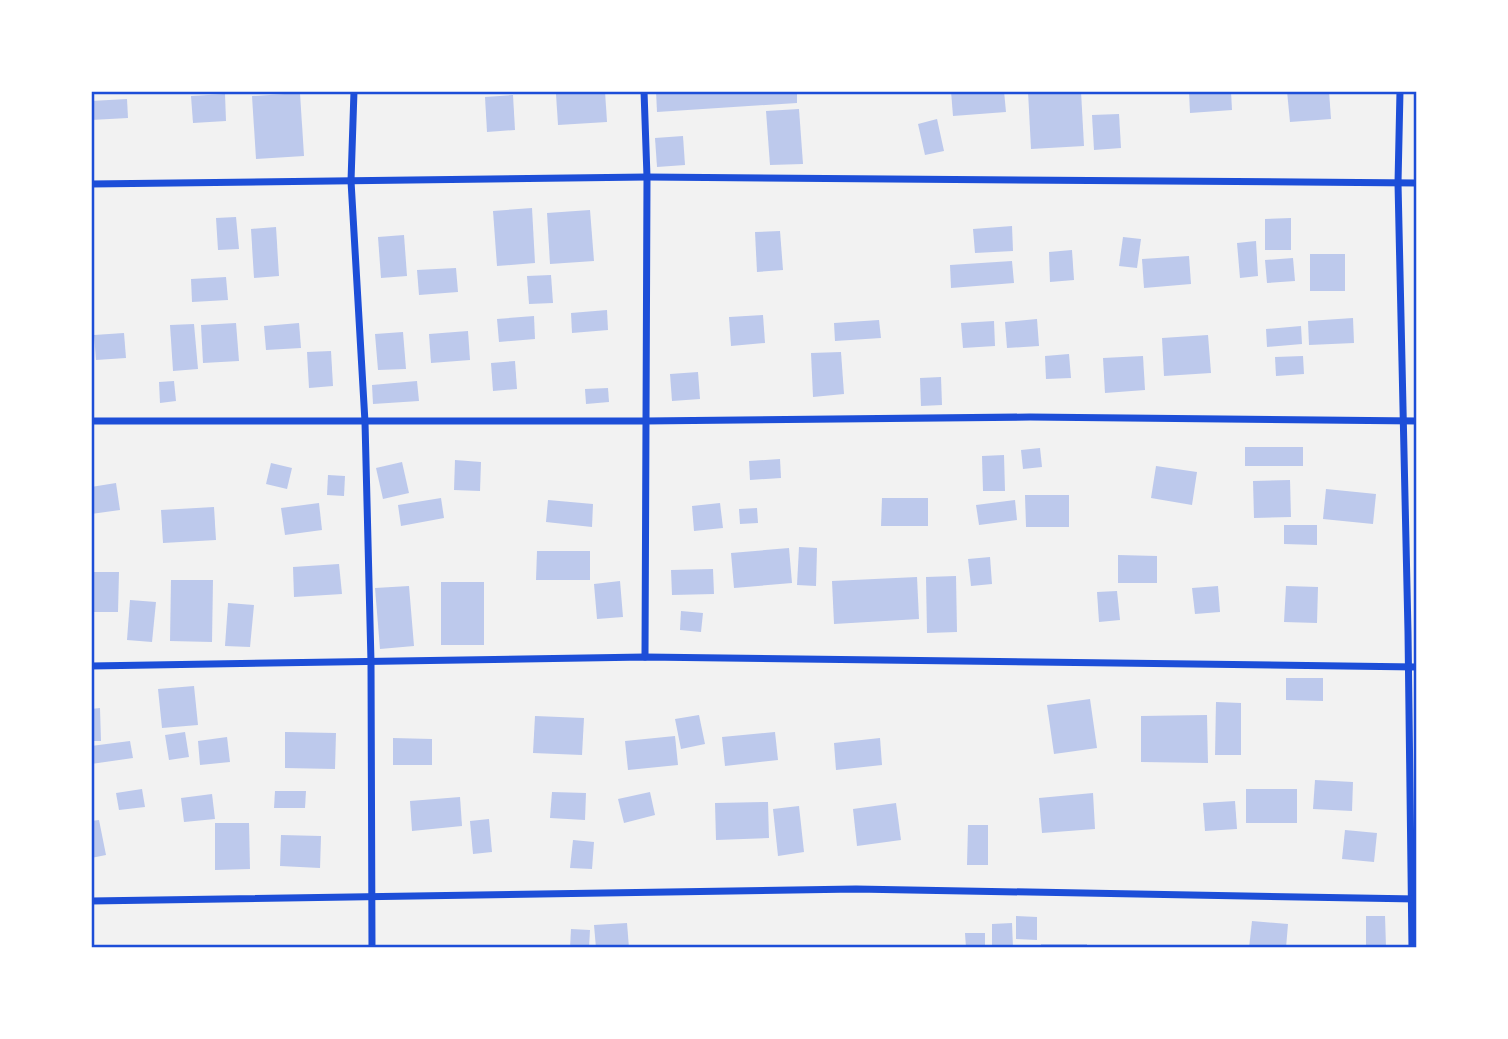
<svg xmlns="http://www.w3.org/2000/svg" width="1508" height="1039" viewBox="0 0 1508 1039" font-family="'Fira Sans Condensed',sans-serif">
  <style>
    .building { fill: #bdc9ec }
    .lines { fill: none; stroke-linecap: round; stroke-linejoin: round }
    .minor { stroke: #1d4ed8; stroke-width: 7 }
    .neatline { fill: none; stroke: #1d4ed8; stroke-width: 2.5 }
  </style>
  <rect width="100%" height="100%" fill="#f2f2f2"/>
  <g class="building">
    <polygon points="605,91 607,122 558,125 556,94"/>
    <polygon points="656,91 797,91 797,103 657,112"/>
    <polygon points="951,91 1004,91 1006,112 953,116"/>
    <polygon points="1028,91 1081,91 1084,146 1031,149"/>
    <polygon points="1189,91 1231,91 1232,110 1190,113"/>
    <polygon points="1287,91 1329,91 1331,119 1290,122"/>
    <polygon points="300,93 304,156 256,159 252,96"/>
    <polygon points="225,94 226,121 193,123 191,96"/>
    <polygon points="513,95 515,130 487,132 485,97"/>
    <polygon points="127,99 128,118 91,120 91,101"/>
    <polygon points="799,109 803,164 770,165 766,111"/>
    <polygon points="1119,114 1121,148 1094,150 1092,115"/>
    <polygon points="937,119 944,151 925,155 918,124"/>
    <polygon points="683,136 685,165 657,167 655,138"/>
    <polygon points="532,208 535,263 497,266 493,211"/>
    <polygon points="590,210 594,261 550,264 547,213"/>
    <polygon points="236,217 239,249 218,250 216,218"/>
    <polygon points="1291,218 1291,250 1265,250 1265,219"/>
    <polygon points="1012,226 1013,251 975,253 973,229"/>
    <polygon points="276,227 279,276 254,278 251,229"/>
    <polygon points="780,231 783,270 757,272 755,232"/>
    <polygon points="404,235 407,276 381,278 378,237"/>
    <polygon points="1123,237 1141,239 1137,268 1119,266"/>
    <polygon points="1256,241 1258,276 1240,278 1237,243"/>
    <polygon points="1072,250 1074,280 1050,282 1049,252"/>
    <rect x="1310" y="254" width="35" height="37"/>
    <polygon points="1189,256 1191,284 1144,288 1142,259"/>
    <polygon points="1293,258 1295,281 1267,283 1265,260"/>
    <polygon points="1012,261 1014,283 951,288 950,265"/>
    <polygon points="456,268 458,292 419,295 417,270"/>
    <polygon points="551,275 553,303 529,304 527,276"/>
    <polygon points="226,277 228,300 192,302 191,279"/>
    <polygon points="607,310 608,330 572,333 571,313"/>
    <polygon points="763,315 765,343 731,346 729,317"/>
    <polygon points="534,316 535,339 499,342 497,319"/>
    <polygon points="1353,318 1354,343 1309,345 1308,321"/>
    <polygon points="1037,319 1039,346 1007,348 1005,322"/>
    <polygon points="879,320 881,338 835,341 834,323"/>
    <polygon points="994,321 995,346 963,348 961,323"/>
    <polygon points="236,323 239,361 203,363 201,325"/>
    <polygon points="299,323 301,348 266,350 264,326"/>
    <polygon points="194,324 198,369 173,371 170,325"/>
    <polygon points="1301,326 1302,344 1267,347 1266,329"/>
    <polygon points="468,331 470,360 431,363 429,334"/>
    <polygon points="403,332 406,369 378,370 375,334"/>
    <polygon points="124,333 126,358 96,360 94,335"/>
    <polygon points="1208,335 1211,373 1164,376 1162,338"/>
    <polygon points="331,351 333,386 309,388 307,352"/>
    <polygon points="841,352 844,394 813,397 811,353"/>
    <polygon points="1069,354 1071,378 1046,379 1045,356"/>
    <polygon points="1143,356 1145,390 1105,393 1103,358"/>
    <polygon points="1303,356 1304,374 1276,376 1275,357"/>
    <polygon points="515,361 517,389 493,391 491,363"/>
    <polygon points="698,372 700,399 672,401 670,374"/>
    <polygon points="941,377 942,405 921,406 920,378"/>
    <polygon points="174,381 176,401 160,403 159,382"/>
    <polygon points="417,381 419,401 373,404 372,385"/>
    <polygon points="608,388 609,402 586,404 585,389"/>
    <rect x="1245" y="447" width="58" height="19"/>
    <polygon points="1040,448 1042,467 1023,469 1021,450"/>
    <polygon points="1004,455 1005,491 983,491 982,456"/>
    <polygon points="780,459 781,478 750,480 749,461"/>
    <polygon points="455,460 481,462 480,491 454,490"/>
    <polygon points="402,462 409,493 383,499 376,468"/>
    <polygon points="271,463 292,468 287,489 266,484"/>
    <polygon points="1156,466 1197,472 1192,505 1151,498"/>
    <polygon points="328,475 345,476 344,496 327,495"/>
    <polygon points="1290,480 1291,517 1254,518 1253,481"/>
    <polygon points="116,483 120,510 91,514 91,487"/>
    <polygon points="1326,489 1376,494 1373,524 1323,519"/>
    <polygon points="1025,495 1069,495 1069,527 1026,527"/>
    <polygon points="441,498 444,518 401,526 398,505"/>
    <polygon points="882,498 928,498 928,526 881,526"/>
    <polygon points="548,500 593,504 592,527 546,522"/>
    <polygon points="1015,500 1017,520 979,525 976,505"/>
    <polygon points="319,503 322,530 285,535 281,508"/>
    <polygon points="720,503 723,528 694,531 692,506"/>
    <polygon points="214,507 216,540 163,543 161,510"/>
    <polygon points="757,508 758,523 740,524 739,509"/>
    <polygon points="1284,525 1317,525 1317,545 1284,544"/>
    <polygon points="799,547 817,548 816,586 797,585"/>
    <polygon points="789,548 792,583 734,588 731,553"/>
    <polygon points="537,551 590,551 590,580 536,580"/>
    <polygon points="1118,555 1157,556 1157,583 1118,583"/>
    <polygon points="990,557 992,584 971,586 968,559"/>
    <polygon points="339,564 342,594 294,597 293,567"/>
    <polygon points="713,569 714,594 672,595 671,570"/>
    <polygon points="91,572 119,572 118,612 91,612"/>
    <polygon points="956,576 957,632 927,633 926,577"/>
    <polygon points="917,577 919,619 834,624 832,581"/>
    <polygon points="171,580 213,580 212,642 170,641"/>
    <polygon points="620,581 623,617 597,619 594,584"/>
    <rect x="441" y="582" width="43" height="63"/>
    <polygon points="409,586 414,646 380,649 375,588"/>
    <polygon points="1218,586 1220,612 1195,614 1192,588"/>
    <polygon points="1286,586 1318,587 1317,623 1284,622"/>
    <polygon points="1117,591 1120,620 1099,622 1097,592"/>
    <polygon points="130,600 156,602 152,642 127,640"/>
    <polygon points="228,603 254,605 250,647 225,646"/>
    <polygon points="681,611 703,613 701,632 680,630"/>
    <polygon points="1286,678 1323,678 1323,701 1286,700"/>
    <polygon points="194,686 198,725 162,728 158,689"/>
    <polygon points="1090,699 1097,748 1054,754 1047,705"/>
    <polygon points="1216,702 1241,703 1241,755 1215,755"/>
    <polygon points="100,708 101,741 91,741 91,709"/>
    <polygon points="699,715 705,744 681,749 675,719"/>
    <polygon points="1207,715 1208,763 1141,762 1141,716"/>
    <polygon points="535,716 584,718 582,755 533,753"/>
    <polygon points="185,732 189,757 169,760 165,735"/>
    <polygon points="285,732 336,733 335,769 285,768"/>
    <polygon points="775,732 778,760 725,766 722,737"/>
    <polygon points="675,736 678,765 628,770 625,741"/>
    <polygon points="227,737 230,762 200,765 198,741"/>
    <polygon points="393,738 432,739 432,765 393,765"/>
    <polygon points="880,738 882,765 836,770 834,743"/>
    <polygon points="130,741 133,758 91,764 91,746"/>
    <polygon points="1315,780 1353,782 1352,811 1313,809"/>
    <polygon points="142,789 145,807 119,810 116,793"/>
    <rect x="1246" y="789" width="51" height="34"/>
    <polygon points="275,791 306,791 305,808 274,808"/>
    <polygon points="552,792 586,793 585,820 550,818"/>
    <polygon points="650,792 655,815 624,823 618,799"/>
    <polygon points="1093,793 1095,829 1042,833 1039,798"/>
    <polygon points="212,794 215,819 184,822 181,798"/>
    <polygon points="460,797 462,826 412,831 410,801"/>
    <polygon points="1235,801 1237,829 1205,831 1203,803"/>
    <polygon points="768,802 769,838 716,840 715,803"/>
    <polygon points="896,803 901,840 857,846 853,809"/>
    <polygon points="799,806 804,852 778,856 773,809"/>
    <polygon points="489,819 492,852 473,854 470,821"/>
    <polygon points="99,820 106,855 91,858 91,821"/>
    <polygon points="215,823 249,823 250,869 215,870"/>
    <polygon points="968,825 988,825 988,865 967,865"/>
    <polygon points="1345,830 1377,833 1374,862 1342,859"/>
    <polygon points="281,835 321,836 320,868 280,866"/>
    <polygon points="573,840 594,842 592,869 570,868"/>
    <polygon points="1016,916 1037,917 1037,940 1016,939"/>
    <polygon points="1366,916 1385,916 1386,948 1366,948"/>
    <polygon points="1252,921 1288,924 1286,948 1249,948"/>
    <polygon points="627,923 629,948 596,948 594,925"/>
    <polygon points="1012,923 1013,948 992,948 992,924"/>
    <polygon points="571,929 590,930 589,948 570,948"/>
    <polygon points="965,933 985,933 985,948 966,948"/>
    <rect x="1041" y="944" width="46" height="4"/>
  </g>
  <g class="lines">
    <g class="minor">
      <polyline points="354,91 351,181 365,422 371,662 372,948"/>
      <polyline points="1400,91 1398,183 1408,632 1412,948"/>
      <polyline points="91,184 647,177 1417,183"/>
      <polyline points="91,421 646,421 647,177 644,91"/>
      <polyline points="645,657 646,421 1030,417 1417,421"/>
      <polyline points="91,666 645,657 1417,667"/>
      <polyline points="91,901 856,889 1417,899"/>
    </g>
  </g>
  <rect width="1508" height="1039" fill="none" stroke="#ffffff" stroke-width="186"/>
  <rect x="93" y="93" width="1322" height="853" class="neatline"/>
</svg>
